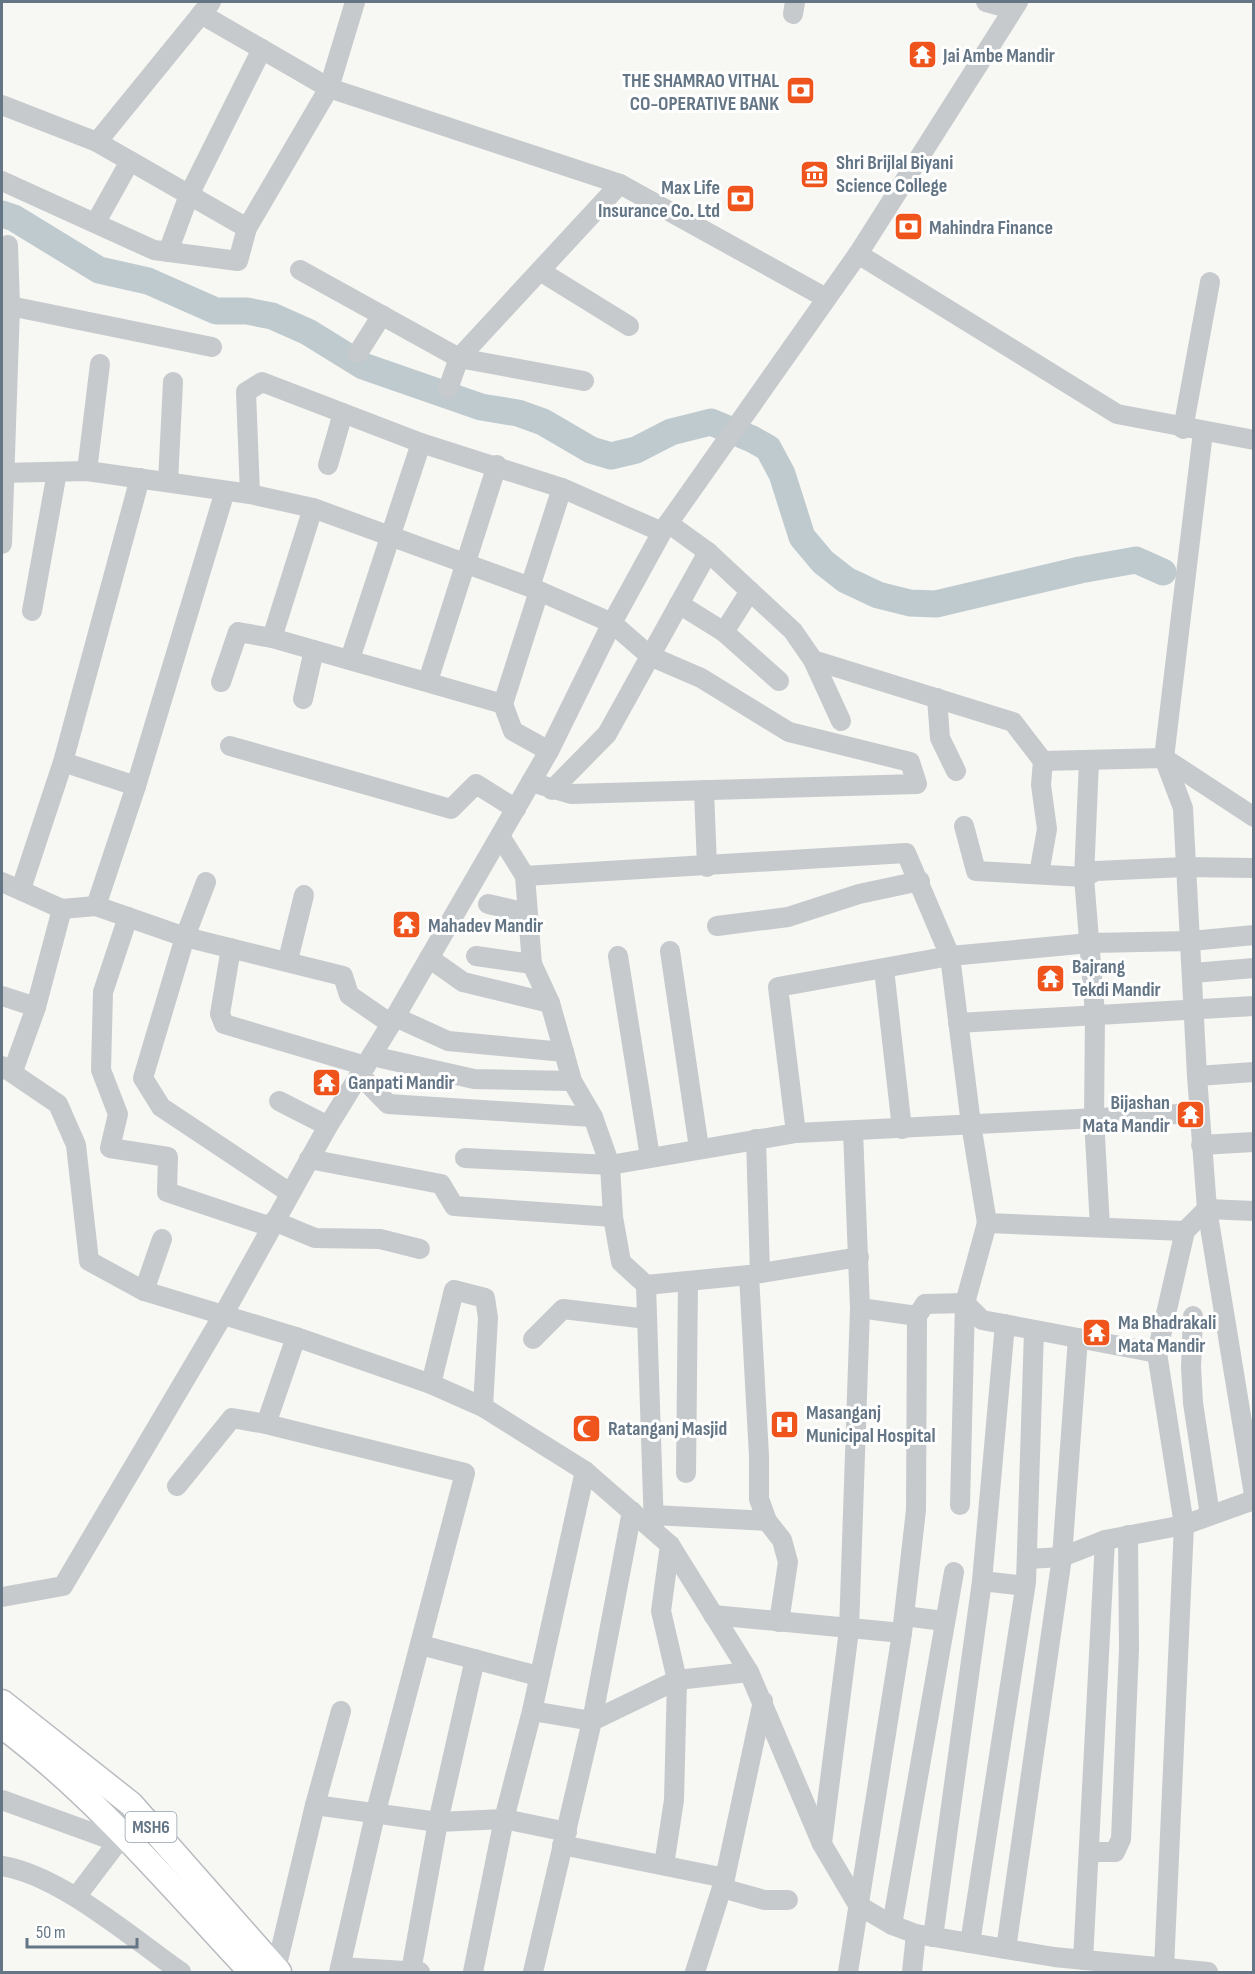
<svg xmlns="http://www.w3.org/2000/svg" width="1255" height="1974" viewBox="0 0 1255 1974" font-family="'Sofia Sans Condensed',sans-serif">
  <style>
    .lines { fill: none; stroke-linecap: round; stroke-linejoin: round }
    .river { stroke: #bfcacf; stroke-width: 27 }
    .major-casing { stroke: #b7bbbf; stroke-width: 27 }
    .minor { stroke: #c6cacd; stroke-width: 20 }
    .major { stroke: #fff; stroke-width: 24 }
    .labels { text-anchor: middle; stroke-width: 6; stroke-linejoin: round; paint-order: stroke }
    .shield { fill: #fff; stroke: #929faa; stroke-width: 1.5 }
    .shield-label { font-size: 18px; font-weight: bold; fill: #647686 }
    .poi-label { font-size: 20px; font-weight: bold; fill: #647686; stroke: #fff; text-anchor: start }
  </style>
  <rect width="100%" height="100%" fill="#f7f7f3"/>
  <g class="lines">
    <polyline class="river" points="2,214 14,218 99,270 148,281 216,311 247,311 272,316 308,332 363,366 481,407 518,413 543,422 591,450 611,456 636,450 671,432 711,422 752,439 768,448 782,474 802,537 823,562 846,580 878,595 910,603 936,604 1080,570 1136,560 1163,572"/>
    <defs>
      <g id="major">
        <polyline points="2,1702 131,1804 279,1972"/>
        <path d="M2,1726c94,70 169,161 249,246"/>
      </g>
    </defs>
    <use href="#major" class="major-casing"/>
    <g class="minor">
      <polyline points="986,2 1012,9"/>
      <polyline points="201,14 329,88 620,184 826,298"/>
      <polyline points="793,14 795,2"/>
      <polyline points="2,105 97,142 247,228"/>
      <polyline points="97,142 211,2"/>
      <polyline points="2,181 154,250 238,261 247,228 329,88 355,2"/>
      <polyline points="96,222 130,161"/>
      <polyline points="168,252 189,195 262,49"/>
      <polyline points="858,254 1117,414 1254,440"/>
      <polyline points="300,270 459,358 584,381"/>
      <polyline points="540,271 629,326"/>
      <polyline points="10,306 212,347"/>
      <polyline points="358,353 382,315"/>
      <polyline points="448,389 459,358 620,184"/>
      <polyline points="1183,429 1210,282"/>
      <polyline points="1203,432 1164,758 1183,808 1197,1076 1207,1209 1254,1495"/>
      <polyline points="328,465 343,413"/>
      <polyline points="87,471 100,364"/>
      <polyline points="2,473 87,471 250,494 313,508 530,587 612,623 650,656 701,678 789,732 910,762 917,784 571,794 531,782"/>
      <polyline points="168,482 173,382"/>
      <polyline points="250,494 246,392 262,382 421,443 562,488 662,532"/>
      <polyline points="668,523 708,552 793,631 813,660 1013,722 1043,761 1164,758 1254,817"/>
      <polyline points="2,544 10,306 8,245"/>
      <polyline points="530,587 562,488"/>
      <polyline points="679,604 724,632 779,681"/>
      <polyline points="32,611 57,472"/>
      <polyline points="724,632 750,591"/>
      <polyline points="272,638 313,508"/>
      <polyline points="350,659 421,443"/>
      <polyline points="813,660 841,721"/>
      <polyline points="428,681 497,465"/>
      <polyline points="221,682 238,632 272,638 503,704 513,731 549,751"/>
      <polyline points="937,698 940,738 956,771"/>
      <polyline points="303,699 314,650"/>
      <polyline points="503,704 539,591"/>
      <polyline points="230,746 451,809 476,784 516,809"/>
      <polyline points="1089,761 1084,877 1095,1014 1094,1119 1100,1227"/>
      <polyline points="63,762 136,786"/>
      <polyline points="552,790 607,734 708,552"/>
      <polyline points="704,790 707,867"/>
      <polyline points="964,826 976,871 1084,877 1096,871 1185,867 1254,868"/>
      <polyline points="500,836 525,876 532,964 550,1003 564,1052"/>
      <polyline points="1039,874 1047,829 1041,785 1043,761"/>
      <polyline points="525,876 906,853 950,956 971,1124 987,1223 1185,1231"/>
      <polyline points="2,882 62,909 96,906 185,937 343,976 349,995 391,1024"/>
      <polyline points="206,882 185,937 143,1078 161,1107 290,1193"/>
      <polyline points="21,889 63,762 140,478"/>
      <polyline points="488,904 527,913"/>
      <polyline points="96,906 136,786 225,491"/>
      <polyline points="128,917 103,992 101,1070 118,1114 110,1148 168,1157 167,1192 271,1227"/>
      <polyline points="717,926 788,917 859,894 920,881"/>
      <polyline points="231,948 220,1014 224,1024 366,1066"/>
      <polyline points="670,951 699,1148"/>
      <polyline points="476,956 532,964"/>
      <polyline points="618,956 650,1157"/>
      <polyline points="429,958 463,982 550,1003"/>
      <polyline points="288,960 304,895"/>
      <polyline points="884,969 902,1129"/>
      <polyline points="1193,973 1254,968"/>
      <polyline points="2,996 36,1007"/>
      <polyline points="395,1017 448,1041 564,1052 572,1081 593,1117 610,1165 613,1217 621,1262 646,1285 654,1529"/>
      <polyline points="958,1023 1254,1006"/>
      <polyline points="372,1056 474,1079 572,1081"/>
      <polyline points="2,1066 58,1104 76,1145 89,1261 144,1291 296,1337 431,1384 483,1407 585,1471 670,1545 749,1672 822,1844 858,1905 892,1925 916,1934 1054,1957 1208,1972"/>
      <polyline points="13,1071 36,1007 62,909"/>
      <polyline points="360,1075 388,1104 593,1117"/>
      <polyline points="1197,1076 1254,1072"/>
      <polyline points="279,1101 328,1126"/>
      <polyline points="796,1133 778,987 950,956 1090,943 1191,941 1254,935"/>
      <polyline points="756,1139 760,1273"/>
      <polyline points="1201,1145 1254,1142"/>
      <polyline points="465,1158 610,1165 796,1133 1199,1113"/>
      <polyline points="309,1159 441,1184 454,1206 613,1217"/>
      <polyline points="274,1221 315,1238 380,1239 420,1249"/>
      <polyline points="749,1275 759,1456 759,1499 767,1521 782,1540 788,1562 779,1622"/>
      <polyline points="646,1285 749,1275 859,1257"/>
      <polyline points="144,1291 162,1239"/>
      <polyline points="860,1308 917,1316 925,1304 965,1303 982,1320 1157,1353"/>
      <polyline points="1193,1316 1191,1367 1193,1403 1210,1515"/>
      <polyline points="533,1339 563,1309 647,1319"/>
      <polyline points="431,1384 454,1290 485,1298 488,1318 483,1407"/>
      <polyline points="266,1424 465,1473 375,1815 339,1972"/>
      <polyline points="686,1473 688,1281"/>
      <polyline points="177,1486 232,1418 266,1424 296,1337"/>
      <polyline points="960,1505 965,1303 987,1223"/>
      <polyline points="653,1515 767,1521"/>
      <polyline points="1027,1559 1062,1557 1105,1540 1184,1525 1254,1500"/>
      <polyline points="982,1581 1025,1586"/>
      <polyline points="2,1597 63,1586 222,1317 328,1126 391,1024 549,751 612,623 662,532 858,254 1018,2"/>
      <polyline points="713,1615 902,1633"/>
      <polyline points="904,1616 944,1621"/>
      <polyline points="421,1645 538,1676"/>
      <polyline points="532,1711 592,1721 677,1680 749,1672"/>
      <polyline points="2,1800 118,1842"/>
      <polyline points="315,1805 438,1822 504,1819 567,1832"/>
      <polyline points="822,1843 849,1630 860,1308 853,1131"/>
      <polyline points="562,1845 725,1878"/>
      <polyline points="1089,1852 1115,1852 1121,1839 1129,1649 1128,1535"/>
      <polyline points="664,1865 674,1800 677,1680 661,1611 670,1545"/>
      <path d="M2,1866c58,9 130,72 179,106"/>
      <polyline points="722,1888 764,1900 788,1900"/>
      <polyline points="76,1897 123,1835"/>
      <polyline points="892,1925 954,1572"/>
      <polyline points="933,1937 982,1581 1005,1324"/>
      <polyline points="970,1943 1026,1582 1034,1330"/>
      <polyline points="1006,1949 1062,1557 1078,1338"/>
      <polyline points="1083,1960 1105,1540"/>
      <polyline points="341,1967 420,1972"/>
      <polyline points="1164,1968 1184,1525 1157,1353 1185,1231 1207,1209 1254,1211"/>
      <polyline points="411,1971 438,1822 475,1659"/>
      <polyline points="272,1972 276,1969 315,1805 341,1711"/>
      <polyline points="473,1972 504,1819 532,1711 585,1471"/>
      <polyline points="533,1972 592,1721 632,1511"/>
      <polyline points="695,1972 725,1878 763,1701"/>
      <polyline points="848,1972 902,1633 916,1510 917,1316"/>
      <polyline points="912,1972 916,1934"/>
    </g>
    <use href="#major" class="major"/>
  </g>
  <defs>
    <symbol id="temple-square" viewBox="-11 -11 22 22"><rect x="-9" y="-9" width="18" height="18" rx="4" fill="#ee541c" stroke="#fff"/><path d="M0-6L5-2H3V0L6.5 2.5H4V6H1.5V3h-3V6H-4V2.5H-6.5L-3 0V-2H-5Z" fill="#fff"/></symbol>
    <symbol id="bank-square" viewBox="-11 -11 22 22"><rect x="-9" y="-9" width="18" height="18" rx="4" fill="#ee541c" stroke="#fff"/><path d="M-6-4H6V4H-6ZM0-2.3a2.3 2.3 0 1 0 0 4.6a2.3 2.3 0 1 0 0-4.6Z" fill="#fff"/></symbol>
    <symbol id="museum-square" viewBox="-11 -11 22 22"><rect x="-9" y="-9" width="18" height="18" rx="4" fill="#ee541c" stroke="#fff"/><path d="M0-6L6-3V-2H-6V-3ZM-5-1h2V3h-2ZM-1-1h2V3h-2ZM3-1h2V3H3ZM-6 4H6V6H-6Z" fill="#fff"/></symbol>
    <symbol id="hospital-square" viewBox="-11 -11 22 22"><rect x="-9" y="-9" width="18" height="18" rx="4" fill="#ee541c" stroke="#fff"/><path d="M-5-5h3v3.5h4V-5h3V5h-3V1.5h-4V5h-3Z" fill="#fff"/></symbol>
    <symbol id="mosque-square" viewBox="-11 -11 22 22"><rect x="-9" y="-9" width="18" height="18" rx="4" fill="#ee541c" stroke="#fff"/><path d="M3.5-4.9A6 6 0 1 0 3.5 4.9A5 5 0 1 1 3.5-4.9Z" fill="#fff"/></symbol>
  </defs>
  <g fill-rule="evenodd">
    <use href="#temple-square" x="906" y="38" width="33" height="33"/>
    <use href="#bank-square" x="784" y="74" width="33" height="33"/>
    <use href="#museum-square" x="798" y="158" width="33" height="33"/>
    <use href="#bank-square" x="724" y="182" width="33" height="33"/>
    <use href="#bank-square" x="892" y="210" width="33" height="33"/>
    <use href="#temple-square" x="390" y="908" width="33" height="33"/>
    <use href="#temple-square" x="1034" y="962" width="33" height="33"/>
    <use href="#temple-square" x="310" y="1066" width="33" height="33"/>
    <use href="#temple-square" x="1174" y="1098" width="33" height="33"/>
    <use href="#temple-square" x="1080" y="1316" width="33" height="33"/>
    <use href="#hospital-square" x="768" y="1408" width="33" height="33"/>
    <use href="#mosque-square" x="570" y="1412" width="33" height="33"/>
  </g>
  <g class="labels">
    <rect class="shield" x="125.5" y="1812" width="51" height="30" rx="4.5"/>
    <g class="shield-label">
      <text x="151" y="1833">MSH6</text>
    </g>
    <g class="poi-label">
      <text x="943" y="62">Jai Ambe Mandir</text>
      <text x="779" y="87" text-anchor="end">THE SHAMRAO VITHAL<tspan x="779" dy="23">CO-OPERATIVE BANK</tspan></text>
      <text x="836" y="169">Shri Brijlal Biyani<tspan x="836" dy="23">Science College</tspan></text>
      <text x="720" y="194" text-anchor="end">Max Life<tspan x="720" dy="23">Insurance Co. Ltd</tspan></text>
      <text x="929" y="234">Mahindra Finance</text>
      <text x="428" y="932">Mahadev Mandir</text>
      <text x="1072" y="973">Bajrang<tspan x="1072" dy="23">Tekdi Mandir</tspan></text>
      <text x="348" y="1089">Ganpati Mandir</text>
      <text x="1170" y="1109" text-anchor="end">Bijashan<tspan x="1170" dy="23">Mata Mandir</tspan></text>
      <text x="1118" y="1329">Ma Bhadrakali<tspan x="1118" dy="23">Mata Mandir</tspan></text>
      <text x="806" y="1419">Masanganj<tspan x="806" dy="23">Municipal Hospital</tspan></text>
      <text x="608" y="1435">Ratanganj Masjid</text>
    </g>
  </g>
  <rect width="1255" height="1974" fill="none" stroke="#647686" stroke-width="6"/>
  <path d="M27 1938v9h110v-9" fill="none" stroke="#647686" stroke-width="3"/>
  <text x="36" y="1938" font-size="18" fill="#647686" stroke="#ffffff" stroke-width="4.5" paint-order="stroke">50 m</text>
</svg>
